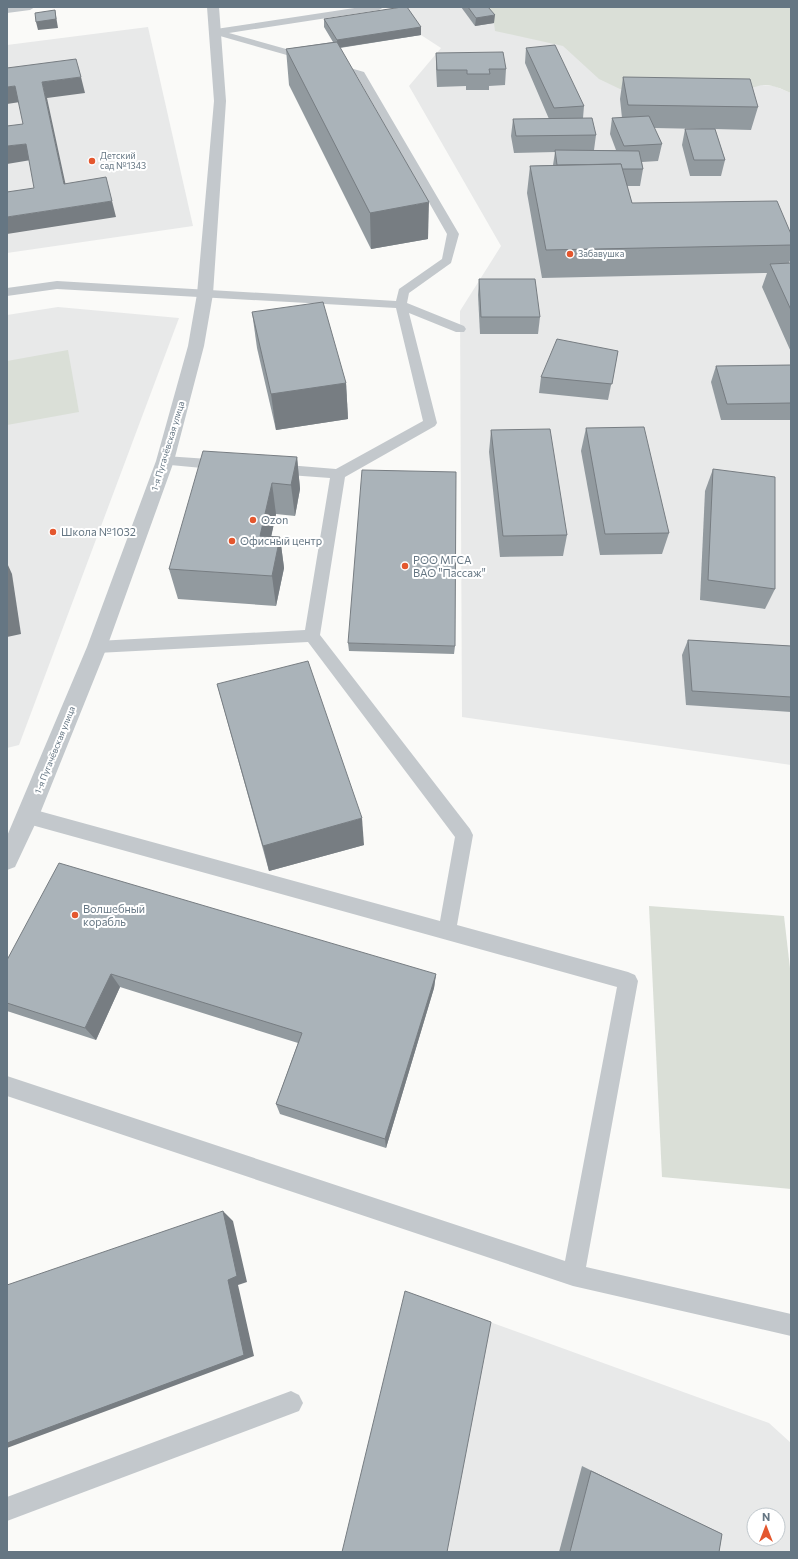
<svg xmlns="http://www.w3.org/2000/svg" width="798" height="1559" viewBox="0 0 798 1559" font-family="Commissioner,sans-serif">
  <style>
    .built { fill: #e8e9e9; fill-rule: evenodd }
    .green { fill: #dadfd7 }
    .lines { fill: none; stroke-linecap: round; stroke-linejoin: round }
    .service { fill: #c3c8cc; fill-rule: evenodd }
    .minor { fill: #c3c8cc; fill-rule: evenodd }
    .wall { fill: #929a9f }
    .shaded-wall { fill: #777d82 }
    .building { fill: #aab3b9; stroke: #777d82 }
    .poi-dot { fill: #e4572e; stroke: #fff; stroke-width: 1.5 }
    .labels { text-anchor: middle; stroke-width: 4; stroke-linejoin: round; paint-order: stroke }
    .far-poi-label { font-size: 9px; fill: #657683; stroke: #fff; text-anchor: start }
    .far-street-label { font-size: 9px; fill: #657683; stroke: #fff }
    .poi-label { font-size: 11px; fill: #657683; stroke: #fff; text-anchor: start }
  </style>
  <rect width="100%" height="100%" fill="#fafaf8"/>
  <g class="built">
    <polygon points="399,7 481,7 720,81 774,86 791,93 791,765 462,717 460,311 501,246 409,86 441,48 421,35"/>
    <polygon points="148,27 193,226 7,253 7,45"/>
    <polygon points="58,307 179,318 19,745 7,748 7,315"/>
    <path d="M490,1322l279,101 22,20v109h-448zM754,1515h24v24h-24z"/>
  </g>
  <g class="green">
    <path d="M481,7h310v86c-16,-7 -25,-12 -41,-4h-130l-21,-10 -36,-33 -68,-15 -1,-8z"/>
    <polygon points="68,350 79,412 7,425 7,361"/>
    <polygon points="649,906 784,916 791,977 791,1189 662,1177"/>
  </g>
  <g class="lines">
    <g class="service">
      <polygon points="7,7 35,7 30,10 7,13"/>
      <polygon points="361,7 384,7 379,10 229,33 311,56 313,58 311,60 308,61 213,34 211,32 216,29"/>
      <polygon points="333,63 364,72 459,234 451,263 409,293 407,303 464,326 466,329 464,332 456,332 409,313 437,423 435,426 345,477 320,635 470,829 473,835 457,925 628,972 635,975 638,981 586,1267 791,1314 791,1336 573,1286 7,1096 7,1076 565,1261 617,987 28,824 22,821 19,816 22,811 28,808 440,921 455,837 308,642 97,653 91,651 89,647 91,643 97,641 305,630 330,478 275,474 270,472 268,469 270,466 275,464 336,469 423,421 396,308 57,289 7,296 7,288 57,281 396,301 399,289 442,259 447,234 357,76 330,68 328,66 330,64"/>
      <polygon points="165,456 223,460 228,462 230,465 228,468 223,470 160,464 158,461 160,458"/>
      <polygon points="291,1391 299,1395 303,1403 299,1411 7,1521 7,1497"/>
    </g>
    <polygon class="minor" points="207,7 219,7 226,101 213,294 204,346 174,461 107,647 39,816 15,867 7,870 7,836 87,647 156,461 188,346 197,294 214,101"/>
  </g>
  <g class="wall">
    <polygon points="461,7 488,7 494,23 475,26"/>
    <polygon points="324,19 421,27 421,35 340,48 428,239 371,249 289,85 286,49 333,42 324,27"/>
    <polygon points="526,48 584,106 583,118 596,135 594,150 616,150 610,134 612,118 622,118 620,99 623,77 758,107 751,130 715,129 725,160 721,176 690,176 682,145 685,129 703,129 654,128 662,144 658,161 642,162 643,169 640,186 627,186 632,203 791,234 791,258 789,263 791,263 791,352 762,287 767,273 542,278 527,193 530,166 553,165 555,152 514,153 511,136 513,119 549,119 525,63"/>
    <polygon points="436,53 506,69 505,85 489,86 489,90 466,90 466,86 437,87 436,69"/>
    <polygon points="479,279 540,317 538,334 480,334 478,295"/>
    <polygon points="252,312 346,383 348,419 276,430 257,348"/>
    <polygon points="618,351 608,400 539,393 541,377"/>
    <polygon points="791,365 791,420 721,420 711,382 716,366"/>
    <polygon points="586,428 669,533 662,554 600,555 581,451"/>
    <polygon points="491,430 567,535 563,556 500,557 489,452"/>
    <polygon points="297,457 300,489 295,516 276,514 271,536 280,537 284,568 276,606 178,599 169,569"/>
    <polygon points="713,469 775,589 765,609 700,600 705,491"/>
    <polygon points="688,640 791,646 791,712 686,705 682,655"/>
    <polygon points="348,643 455,646 454,654 349,651"/>
    <polygon points="217,684 364,845 269,871"/>
    <polygon points="7,960 436,974 434,988 386,1148 280,1114 276,1104 298,1043 120,987 96,1040 7,1011"/>
    <polygon points="582,1466 722,1534 719,1552 559,1552"/>
  </g>
  <g class="shaded-wall">
    <polygon points="55,10 58,28 38,30 36,22"/>
    <polygon points="495,15 494,23 475,26 476,18"/>
    <polygon points="421,27 421,35 337,48 337,40"/>
    <polygon points="81,77 85,93 47,98 69,200 64,184 42,82"/>
    <polygon points="15,86 20,102 7,104 7,87"/>
    <polygon points="26,144 31,160 7,164 7,146"/>
    <polygon points="112,201 116,217 7,234 7,217"/>
    <polygon points="429,202 428,239 371,249 370,213"/>
    <polygon points="346,383 348,419 276,430 271,394"/>
    <polygon points="297,457 300,489 295,516 291,485"/>
    <polygon points="272,483 276,514 265,566 260,536"/>
    <polygon points="280,537 284,568 276,606 272,576"/>
    <polygon points="7,563 12,574 21,634 7,637"/>
    <polygon points="362,818 364,845 269,871 263,846"/>
    <polygon points="111,974 120,987 96,1040 85,1028"/>
    <polygon points="436,974 434,988 386,1148 385,1139"/>
    <polygon points="223,1211 233,1221 247,1282 238,1285 254,1356 7,1448 7,1443 228,1280"/>
  </g>
  <g class="building">
    <polygon points="402,7 407,7 421,27 337,40 324,19"/>
    <polygon points="468,7 488,7 495,15 476,18"/>
    <polygon points="55,10 56,19 36,22 35,13"/>
    <polygon points="337,42 429,202 370,213 286,49"/>
    <polygon points="555,45 584,106 554,108 526,48"/>
    <polygon points="503,52 506,69 489,69 490,74 467,74 467,70 437,70 436,53"/>
    <polygon points="76,59 81,77 42,82 64,184 106,177 112,201 7,217 7,192 34,188 26,144 7,146 7,126 23,124 15,86 7,87 7,68"/>
    <polygon points="623,77 750,79 758,107 628,105"/>
    <polygon points="649,116 662,144 624,146 612,118"/>
    <polygon points="592,118 596,135 516,136 513,119"/>
    <polygon points="685,129 715,129 725,160 694,160"/>
    <polygon points="555,150 639,151 643,169 622,169 621,164 557,165"/>
    <polygon points="621,164 632,203 777,201 791,234 791,245 546,250 530,166"/>
    <polygon points="791,263 791,310 770,264"/>
    <polygon points="479,279 535,279 540,317 481,317"/>
    <polygon points="323,302 346,383 271,394 252,312"/>
    <polygon points="557,339 618,351 612,384 541,377"/>
    <polygon points="791,365 791,403 727,404 716,366"/>
    <polygon points="644,427 669,533 605,534 586,428"/>
    <polygon points="550,429 567,535 503,536 491,430"/>
    <polygon points="203,451 297,457 291,485 272,483 260,536 280,537 272,576 169,569"/>
    <polygon points="713,469 775,477 775,589 708,580"/>
    <polygon points="362,470 456,472 455,646 348,643"/>
    <polygon points="7,599 8,610 7,610"/>
    <polygon points="688,640 791,646 791,697 692,691"/>
    <polygon points="308,661 362,818 263,846 217,684"/>
    <polygon points="59,863 436,974 385,1139 276,1104 302,1033 111,974 85,1028 7,1003 7,960"/>
    <polygon points="223,1211 237,1276 228,1280 244,1355 7,1443 7,1285"/>
    <polygon points="405,1291 491,1322 447,1552 342,1552"/>
    <polygon points="591,1471 722,1534 719,1552 570,1552"/>
  </g>
  <g class="poi-dot">
    <circle cx="92" cy="161" r="4"/>
    <circle cx="570" cy="254" r="4"/>
    <circle cx="253" cy="520" r="4"/>
    <circle cx="53" cy="532" r="4"/>
    <circle cx="232" cy="541" r="4"/>
    <circle cx="405" cy="566" r="4"/>
    <circle cx="75" cy="915" r="4"/>
  </g>
  <g class="labels">
    <g class="far-poi-label">
      <text x="100" y="159">Детский<tspan x="100" dy="10">сад №1343</tspan></text>
      <text x="578" y="257">Забавушка</text>
    </g>
    <g class="far-street-label">
      <text transform="translate(168 446) rotate(-73)" y="3">1-я Пугачёвская улица</text>
      <text transform="translate(55 750) rotate(-68)" y="3">1-я Пугачёвская улица</text>
    </g>
    <g class="poi-label">
      <text x="261" y="524">Ozon</text>
      <text x="61" y="536">Школа №1032</text>
      <text x="240" y="545">Офисный центр</text>
      <text x="413" y="564">РОО МГСА<tspan x="413" dy="13">ВАО "Пассаж"</tspan></text>
      <text x="83" y="913">Волшебный<tspan x="83" dy="13">корабль</tspan></text>
    </g>
  </g>
  <rect width="798" height="1559" fill="none" stroke="#657683" stroke-width="16"/>
  <g transform="translate(766 1527)"><circle r="19" fill="#ffffff" stroke="#c1c8cd"/>
  <path d="M0-3L7 15L0 10L-7 15Z" fill="#e4572e"/>
  <text y="-6" font-size="11" font-weight="bold" text-anchor="middle" fill="#657683">N</text>
  </g>
</svg>
